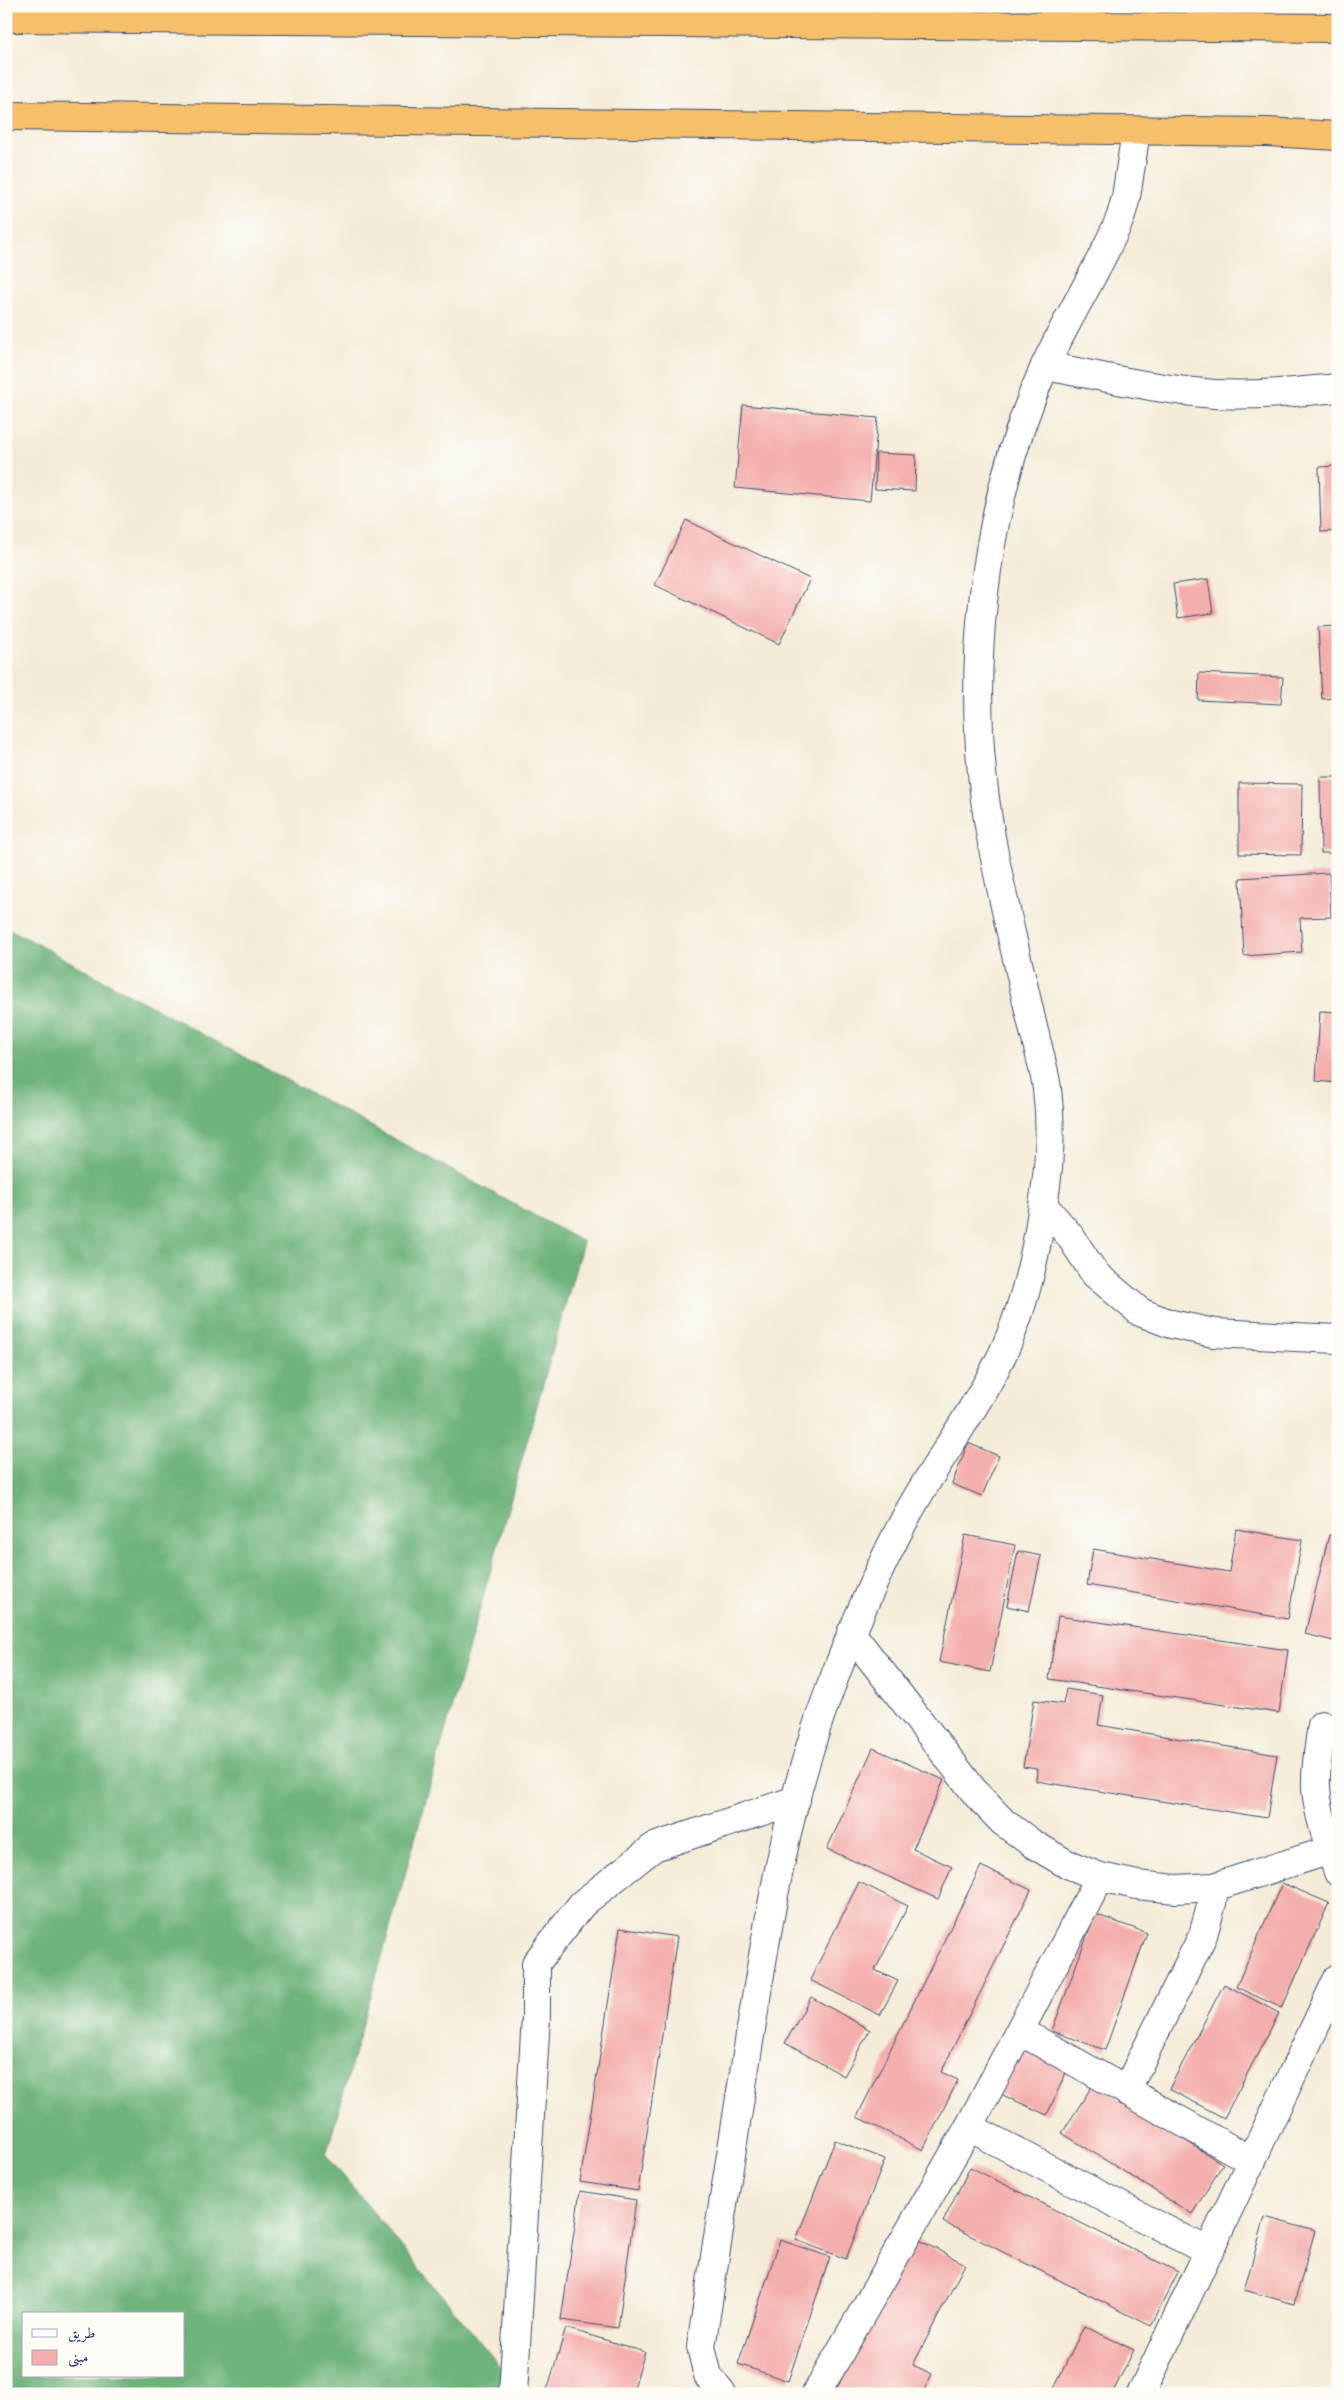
<svg xmlns="http://www.w3.org/2000/svg" width="1344" height="2400" viewBox="0 0 1344 2400" font-family="Vollkorn,Amiri,serif">
  <style>
    .forest { fill: #6eb47a; stroke: #44726c; fill-rule: evenodd }
    .building { fill: #f4afac }
    .lines { fill: none; stroke-linecap: round; stroke-linejoin: round }
    .minor-casing { stroke: #3c4b70; stroke-width: 30 }
    .trunk-casing { stroke: #3c4b70; stroke-width: 30 }
    .minor { stroke: #fff; stroke-width: 28 }
    .trunk { stroke: #f6c06b; stroke-width: 28 }
  </style>
  <rect width="100%" height="100%" fill="#fdfcf7"/>
  <filter id="ink" filterUnits="userSpaceOnUse"><feTurbulence type="fractalNoise" baseFrequency=".02" numOctaves="2"/><feDisplacementMap in="SourceGraphic" scale="10" xChannelSelector="R" yChannelSelector="G"/><feConvolveMatrix kernelMatrix="1 2 1 2 8 2 1 2 1" color-interpolation-filters="sRGB"/></filter>
  <filter id="wash" filterUnits="userSpaceOnUse"><feTurbulence type="fractalNoise" baseFrequency=".0096" numOctaves="4" result="noise"/><feDisplacementMap in="SourceGraphic" scale="20" xChannelSelector="R" yChannelSelector="G"/><feGaussianBlur stdDeviation="1.12" result="paint"/><feColorMatrix in="noise" values="0 0 0 0 0 0 0 0 0 0 0 0 0 0 0 0 0 1.4 0 .05"/><feComposite in="paint" operator="in"/></filter>
  <g filter="url(#wash)">
    <rect width="100%" height="100%" fill="#f4ecd8"/>
    <path class="forest" d="M6,927l577,315 -257,913 197,239h-517zM24,2314h160v62h-160z"/>
    <g id="blocks">
      <g class="building">
        <polygon points="743,405 878,418 870,501 735,488"/>
        <polygon points="876,453 916,455 915,491 875,489"/>
        <polygon points="1338,466 1338,531 1321,532 1319,467"/>
        <polygon points="686,520 810,579 779,644 655,585"/>
        <polygon points="1208,579 1213,613 1178,618 1173,584"/>
        <polygon points="1338,626 1338,698 1322,699 1318,627"/>
        <polygon points="1199,673 1283,677 1281,704 1198,700"/>
        <polygon points="1320,777 1338,777 1338,853 1321,853"/>
        <polygon points="1239,783 1302,784 1301,855 1239,854"/>
        <polygon points="1329,873 1331,917 1300,918 1302,952 1244,956 1240,878"/>
        <polygon points="1320,1011 1338,1012 1338,1083 1316,1081"/>
        <polygon points="968,1443 999,1456 982,1496 952,1484"/>
        <polygon points="1236,1529 1302,1540 1288,1619 1087,1585 1093,1549 1229,1572"/>
        <polygon points="965,1535 1015,1545 990,1672 939,1662"/>
        <polygon points="1329,1535 1338,1537 1338,1642 1305,1634"/>
        <polygon points="1018,1551 1041,1556 1029,1611 1007,1606"/>
        <polygon points="1058,1616 1288,1650 1279,1713 1049,1679"/>
        <polygon points="1066,1689 1103,1695 1098,1725 1277,1755 1267,1818 1036,1781 1037,1769 1023,1767 1034,1700 1063,1704"/>
        <polygon points="873,1748 944,1780 913,1849 952,1867 938,1899 827,1849"/>
        <polygon points="981,1866 1031,1890 941,2072 958,2080 923,2150 857,2117"/>
        <polygon points="859,1882 908,1906 875,1970 898,1981 880,2015 810,1980"/>
        <polygon points="1282,1883 1329,1903 1282,2008 1236,1987"/>
        <polygon points="1095,1914 1147,1933 1105,2050 1052,2031"/>
        <polygon points="620,1928 677,1937 638,2191 580,2182"/>
        <polygon points="1224,1984 1279,2013 1224,2118 1169,2089"/>
        <polygon points="811,1997 870,2030 844,2076 785,2043"/>
        <polygon points="1015,2044 1068,2068 1047,2115 994,2091"/>
        <polygon points="1094,2083 1223,2164 1192,2214 1062,2133"/>
        <polygon points="835,2140 885,2159 846,2259 796,2240"/>
        <polygon points="970,2167 1178,2272 1151,2326 943,2222"/>
        <polygon points="580,2191 636,2200 618,2328 561,2320"/>
        <polygon points="1265,2217 1315,2231 1294,2304 1244,2290"/>
        <polygon points="913,2237 965,2264 913,2365 932,2374 922,2394 834,2394"/>
        <polygon points="780,2240 830,2257 788,2381 738,2364"/>
        <polygon points="1084,2326 1134,2350 1112,2394 1051,2394"/>
        <polygon points="566,2328 645,2352 632,2394 546,2394"/>
      </g>
    </g>
  </g>
  <g filter="url(#ink)">
    <use href="#blocks" fill-opacity="0" stroke="#3c4b70" stroke-width="1"/>
    <g class="lines">
      <defs>
        <g id="minor">
          <path d="M1045,366c56,10 113,24 170,28 41,2 82,-2 123,-6"/>
          <polyline points="1044,1206 1070,1236 1095,1274 1140,1312 1171,1324 1214,1333 1338,1339"/>
          <polyline points="851,1633 977,1795 1003,1822 1033,1844 1065,1863 1100,1877 1137,1885 1176,1889 1214,1887 1331,1850"/>
          <path d="M1322,1725c-3,21 -7,42 -6,63 2,28 13,57 22,84"/>
          <polyline points="1020,2031 1252,2161"/>
          <polyline points="1126,2091 1203,1935 1212,1903 1214,1887"/>
          <polyline points="969,2127 1209,2252"/>
          <polyline points="513,2394 536,2017 536,1963 582,1904 654,1847 796,1800"/>
          <path d="M722,2394l-14,-18 -7,-29c15,-100 31,-199 47,-299 19,-121 38,-243 82,-359 22,-59 47,-118 77,-174 27,-49 61,-95 87,-144 26,-48 40,-105 48,-160 7,-38 10,-83 5,-122 -3,-22 -10,-44 -15,-66 -14,-62 -30,-123 -41,-186 -28,-153 -10,-329 54,-471 23,-51 55,-98 76,-150l5,-19 10,-66"/>
          <polyline points="816,2394 969,2127 1100,1877"/>
          <polyline points="1141,2394 1338,1978"/>
        </g>
        <g id="trunk">
          <polyline points="6,18 1338,28"/>
          <polyline points="6,116 1267,132 1338,136"/>
        </g>
      </defs>
      <use href="#minor" class="minor-casing"/>
      <use href="#trunk" class="trunk-casing"/>
      <use href="#minor" class="minor"/>
      <use href="#trunk" class="trunk"/>
    </g>
  </g>
  <rect width="1344" height="2400" fill="none" stroke="#fdfcf7" stroke-width="25"/>
  <rect x="22" y="2312" width="162" height="65" fill="#fdfcf7" stroke="#a3aaba"/>
  <rect x="32" y="2329" width="25" height="8" fill="#ffffff" stroke="#a3aaba"/>
  <text x="68" y="2338" font-size="15" fill="#1b2f5e">طريق</text>
  <rect x="32" y="2350" width="25" height="15" fill="#f4afac" stroke="#a3aaba"/>
  <text x="68" y="2362" font-size="15" fill="#1b2f5e">مبنى</text>
</svg>
